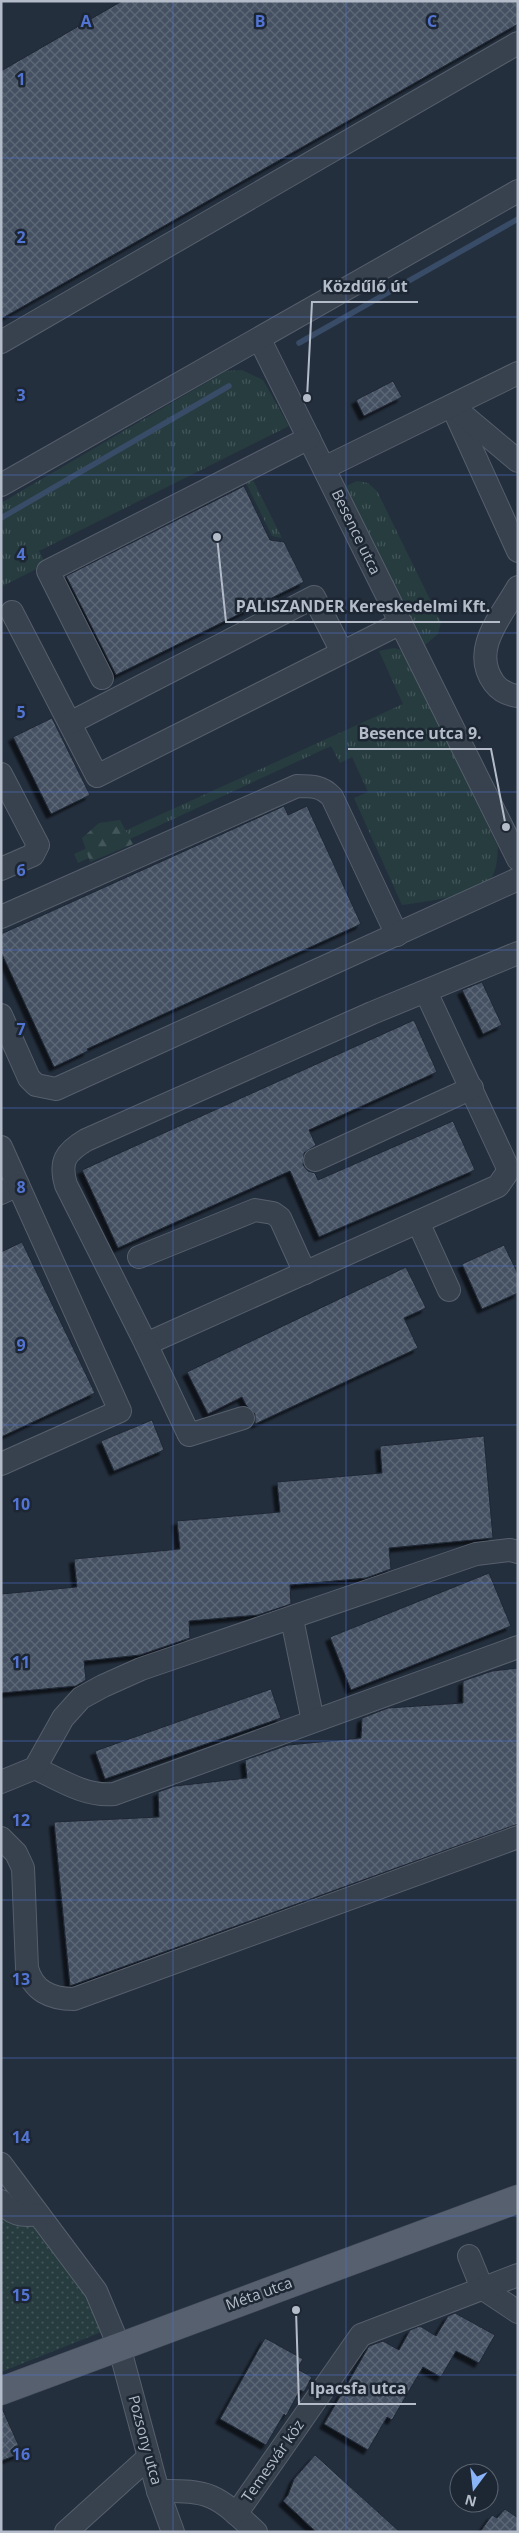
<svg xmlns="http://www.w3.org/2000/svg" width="519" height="2533" viewBox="0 0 519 2533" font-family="'Open Sans',sans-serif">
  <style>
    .grass { fill: url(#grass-tufts) }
    .forest { fill: url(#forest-firs) }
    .park { fill: url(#park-dots) }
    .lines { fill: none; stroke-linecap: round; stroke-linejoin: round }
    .stream { stroke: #394c67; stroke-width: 5.5 }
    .building { fill: url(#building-cross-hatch); stroke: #1f2835; filter: url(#shadow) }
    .minor-casing { stroke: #565f6c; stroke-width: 24 }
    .major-casing { stroke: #414a57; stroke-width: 29 }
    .minor { stroke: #38414e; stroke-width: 22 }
    .major { stroke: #56606e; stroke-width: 28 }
    .grid { fill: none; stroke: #5274d3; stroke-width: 1; stroke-opacity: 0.55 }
    .labels { text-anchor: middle; stroke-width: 5; stroke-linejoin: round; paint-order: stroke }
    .street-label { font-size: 15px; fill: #b4bcc9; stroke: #1d2633 }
    .grid-label { font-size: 16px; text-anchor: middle; font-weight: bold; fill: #5274d3; stroke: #1d2633; stroke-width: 5; stroke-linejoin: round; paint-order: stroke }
    .leader { fill: none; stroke: #b4bcc9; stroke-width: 2 }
    .callout-dot { fill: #b4bcc9; stroke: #1d2633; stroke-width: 2 }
    .callout-label { font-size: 16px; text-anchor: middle; font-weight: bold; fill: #b4bcc9; stroke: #1d2633; stroke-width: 5; stroke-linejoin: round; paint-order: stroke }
  </style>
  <defs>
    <pattern id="grass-tufts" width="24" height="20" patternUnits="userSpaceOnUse" patternTransform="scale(1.25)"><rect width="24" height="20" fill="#263c3f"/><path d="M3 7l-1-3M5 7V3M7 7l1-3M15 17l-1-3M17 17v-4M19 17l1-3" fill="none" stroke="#435659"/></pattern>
    <pattern id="forest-firs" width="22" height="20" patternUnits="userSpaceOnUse" patternTransform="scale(1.25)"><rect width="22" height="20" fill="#263c3f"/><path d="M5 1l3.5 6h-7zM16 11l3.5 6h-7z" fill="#435659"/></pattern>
    <pattern id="park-dots" width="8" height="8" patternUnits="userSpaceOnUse" patternTransform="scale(1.25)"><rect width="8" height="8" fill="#263c3f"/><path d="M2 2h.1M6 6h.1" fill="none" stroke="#435659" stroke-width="1.8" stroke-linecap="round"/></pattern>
    <pattern id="building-cross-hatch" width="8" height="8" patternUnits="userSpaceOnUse" patternTransform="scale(1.25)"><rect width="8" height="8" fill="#455162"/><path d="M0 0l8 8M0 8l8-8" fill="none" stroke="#5d6877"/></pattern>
    <filter id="shadow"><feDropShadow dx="-4.5" dy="4.5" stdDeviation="1" flood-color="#0009"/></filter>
  </defs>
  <rect width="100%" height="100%" fill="#242f3e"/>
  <g class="grass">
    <polygon points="242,370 263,380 289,426 39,551 46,564 1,587 1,503 226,371"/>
    <polygon points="253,480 282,538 272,536 246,483"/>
    <polygon points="357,481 368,483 377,491 441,622 438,634 425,645 397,589 394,590 344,487"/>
    <path d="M394,648l12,3 92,196c-1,12 -1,25 -9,34 -14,15 -67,21 -87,24l-48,-107 14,-6 -16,-35 -12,6 -9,-17 -253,117 -4,-9 329,-150 -24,-53z"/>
  </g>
  <polygon class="forest" points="120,820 133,844 90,862 82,838 99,823"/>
  <polygon class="park" points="1,2201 38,2214 96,2291 104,2331 1,2372"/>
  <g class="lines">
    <g class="stream">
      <polyline points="299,343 518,219"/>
      <polyline points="1,518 229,386"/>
    </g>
  </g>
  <g class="building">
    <polygon points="122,1 518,1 518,24 1,319 1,71"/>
    <polygon points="393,381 402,397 364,416 356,400"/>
    <polygon points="244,486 270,540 284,542 304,582 116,675 66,576"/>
    <polygon points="52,718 90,795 51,814 13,737"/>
    <polygon points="284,806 288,815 307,806 361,924 87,1049 88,1051 54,1067 1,952 1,934"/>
    <polygon points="482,982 502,1025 483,1034 462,990"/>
    <polygon points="414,1020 437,1072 309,1130 316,1145 304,1153 303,1165 308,1171 315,1173 318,1180 453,1121 475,1170 319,1237 290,1171 118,1248 82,1170"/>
    <polygon points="22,1242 95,1393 1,1437 1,1252"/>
    <polygon points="504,1245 518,1274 518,1293 482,1309 462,1264"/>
    <polygon points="406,1267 426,1308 404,1318 418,1348 255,1424 255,1414 246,1405 242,1397 208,1414 187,1372"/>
    <polygon points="152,1420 164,1450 114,1471 101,1441"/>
    <polygon points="484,1436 493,1538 389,1548 391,1569 366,1578 290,1585 291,1604 258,1615 189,1621 190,1638 140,1655 84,1661 86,1680 76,1686 1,1693 1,1594 77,1587 74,1559 180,1549 177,1521 280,1512 277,1482 382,1473 380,1446"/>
    <polygon points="489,1573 511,1626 351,1690 330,1637"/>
    <polygon points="518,1668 518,1824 70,1986 54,1822 159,1817 158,1792 175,1786 247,1778 245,1760 288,1745 361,1738 362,1718 388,1708 463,1703 463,1681 492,1671"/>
    <polygon points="271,1689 281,1718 105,1779 95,1751"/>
    <polygon points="455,2313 495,2335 479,2363 456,2351 441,2377 423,2367 392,2420 387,2417 368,2450 324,2424 369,2346 383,2341 399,2350 410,2330 420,2326 436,2336 448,2316"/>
    <polygon points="265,2338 303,2359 297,2369 312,2377 304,2392 300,2390 286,2416 284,2414 266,2445 220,2419"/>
    <polygon points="1,2406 22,2453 1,2461"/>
    <polygon points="315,2455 400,2532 316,2532 297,2514 283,2501 288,2495 294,2479"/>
    <polygon points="505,2509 518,2518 518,2532 480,2532 492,2515 497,2518"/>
  </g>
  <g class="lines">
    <defs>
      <g id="minor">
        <polyline points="260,340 518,859"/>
        <polyline points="1,342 518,43"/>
        <polyline points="452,406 518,551"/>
        <polyline points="457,410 518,461"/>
        <polyline points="324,468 518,373"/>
        <polyline points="1,485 518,191"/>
        <path d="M518,587c-17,30 -48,63 -24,96 6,8 15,12 24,13"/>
        <polyline points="12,612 97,776 401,623"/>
        <polyline points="102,678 48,571 309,438"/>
        <polyline points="70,723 314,597 342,652"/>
        <polyline points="1,774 38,845 33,855 1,869"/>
        <path d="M1,917l296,-131c15,0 25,0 35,11l65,138"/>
        <path d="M426,992l81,174v7l-9,13 -352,158 -80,-159c-7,-24 0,-33 20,-45l286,-127 146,-60"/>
        <polyline points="1,1015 29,1078 36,1085 56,1089 518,879"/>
        <polyline points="1,1147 18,1185 1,1193"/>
        <polyline points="315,1160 472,1088"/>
        <polyline points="418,1222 449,1290"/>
        <polyline points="139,1257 255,1210 273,1213 280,1218 305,1273"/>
        <polyline points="146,1344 189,1435 243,1418"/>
        <polyline points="1,1464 120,1411 18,1185"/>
        <polyline points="292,1619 313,1721"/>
        <path d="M35,1768c25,12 51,29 79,26l404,-147"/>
        <polyline points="1,1782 35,1768 63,1718 81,1698 103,1686 141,1669 476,1554 510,1550 518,1552"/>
        <path d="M1,1838l15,15 7,15 4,100c6,23 24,31 47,31l444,-162"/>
        <polyline points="1,2164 96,2291 119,2346 158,2491 173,2532"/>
        <path d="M1,2201c10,14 22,16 37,13"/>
        <polyline points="469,2256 482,2288 518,2312"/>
        <path d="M158,2491c55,-1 59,5 98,41"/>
        <polyline points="236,2514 361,2335 518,2275"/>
        <polyline points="66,2532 149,2457"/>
      </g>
      <polyline id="major" points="1,2391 518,2199"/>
    </defs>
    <use href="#minor" class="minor-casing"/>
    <use href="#major" class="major-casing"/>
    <use href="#minor" class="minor"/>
    <use href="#major" class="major"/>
  </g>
  <path class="grid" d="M173,1v2531M346,1v2531M1,158h517M1,317h517M1,475h517M1,633h517M1,792h517M1,950h517M1,1108h517M1,1266h517M1,1425h517M1,1583h517M1,1741h517M1,1900h517M1,2058h517M1,2216h517M1,2375h517"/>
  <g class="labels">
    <g class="street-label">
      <text transform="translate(356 532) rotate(64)" y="5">Besence utca</text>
      <text transform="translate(259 2294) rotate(-20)" y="5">Méta utca</text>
      <text transform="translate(145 2440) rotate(75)" y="5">Pozsony utca</text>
      <text transform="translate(273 2461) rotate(-55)" y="5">Temesvár köz</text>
    </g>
  </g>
  <g class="grid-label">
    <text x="86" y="27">A</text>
    <text x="260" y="27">B</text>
    <text x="432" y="27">C</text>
    <text x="21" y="85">1</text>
    <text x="21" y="243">2</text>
    <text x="21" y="401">3</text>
    <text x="21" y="560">4</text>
    <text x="21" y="718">5</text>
    <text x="21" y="876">6</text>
    <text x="21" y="1035">7</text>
    <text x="21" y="1193">8</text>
    <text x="21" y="1351">9</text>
    <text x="21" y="1510">10</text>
    <text x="21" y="1668">11</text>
    <text x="21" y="1826">12</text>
    <text x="21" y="1985">13</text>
    <text x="21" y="2143">14</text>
    <text x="21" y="2301">15</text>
    <text x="21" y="2460">16</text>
  </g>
  <path class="leader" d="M307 398L312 302H418M217 537L226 622H500M506 827L491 749H348M296 2310L299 2404H416"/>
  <g class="callout-dot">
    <circle cx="307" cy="398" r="5"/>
    <circle cx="217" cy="537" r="5"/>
    <circle cx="506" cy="827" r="5"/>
    <circle cx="296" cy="2310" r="5"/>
  </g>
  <g class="callout-label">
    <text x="365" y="292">Közdűlő út</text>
    <text x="363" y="612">PALISZANDER Kereskedelmi Kft.</text>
    <text x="420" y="739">Besence utca 9.</text>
    <text x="358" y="2394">Ipacsfa utca</text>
  </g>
  <rect width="519" height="2533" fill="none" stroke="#b4bcc9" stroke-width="5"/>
  <g transform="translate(474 2488) rotate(195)"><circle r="24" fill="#1d2633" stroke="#59626f"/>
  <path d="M0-4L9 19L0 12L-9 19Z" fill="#8ab4f8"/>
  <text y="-8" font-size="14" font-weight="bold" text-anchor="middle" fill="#b4bcc9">N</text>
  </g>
</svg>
